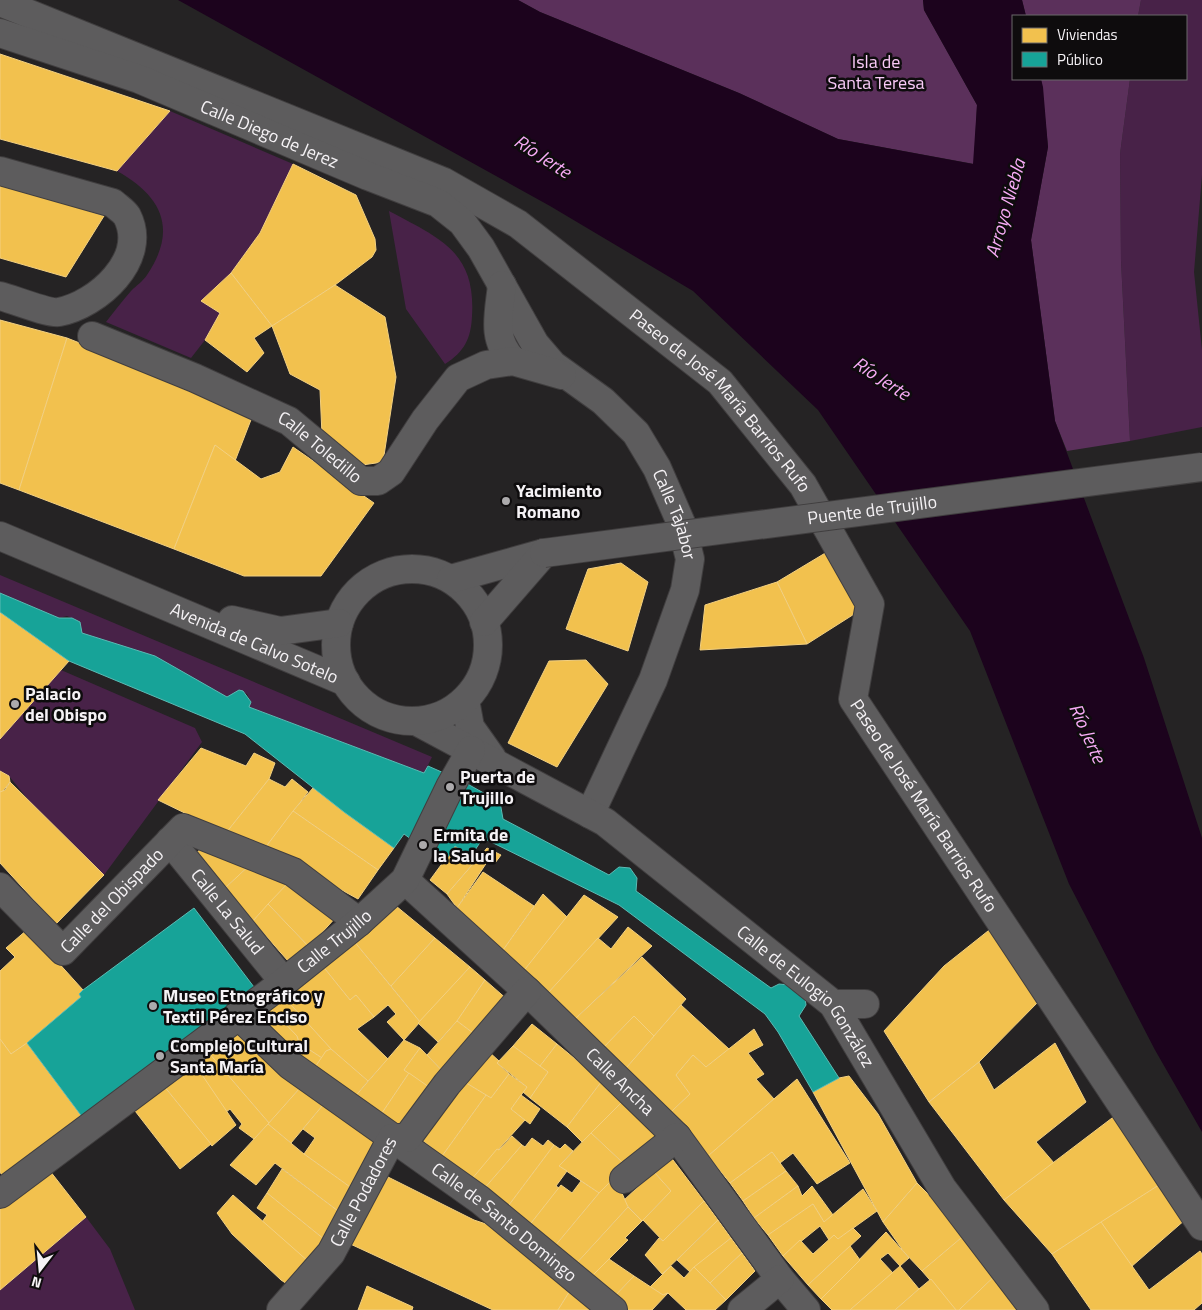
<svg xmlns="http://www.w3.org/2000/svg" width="1202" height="1310" viewBox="0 0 1202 1310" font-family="'Titillium Web',sans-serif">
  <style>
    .green { fill: #482248 }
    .forest { fill: #5b305b }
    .water { fill: #1c031d }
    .homes { fill: #f2c14e; stroke: #f3d080 }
    .public { fill: #17a398; stroke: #5abbb4 }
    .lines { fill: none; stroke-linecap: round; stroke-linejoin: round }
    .street-casing { stroke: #403e3f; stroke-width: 30 }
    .secondary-casing { stroke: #403e3f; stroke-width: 30 }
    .street { stroke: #5d5c5d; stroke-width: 28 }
    .secondary { stroke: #5d5c5d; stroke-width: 28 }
    .secondary-bridge-casing { stroke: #403e3f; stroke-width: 30; stroke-linecap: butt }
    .secondary-bridge { stroke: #5d5c5d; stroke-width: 28 }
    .poi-dot { fill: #acaaac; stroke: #0e0c0d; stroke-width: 2 }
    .labels { text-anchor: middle; stroke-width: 5; stroke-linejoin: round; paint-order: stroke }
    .park-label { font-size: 18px; fill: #facbf8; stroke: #0e0c0d }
    .street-label { font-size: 18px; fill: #f5f2f5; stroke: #0e0c0d }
    .poi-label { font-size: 18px; font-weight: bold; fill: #f5f2f5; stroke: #0e0c0d; text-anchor: start }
    .water-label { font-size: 19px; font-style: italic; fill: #f7abf6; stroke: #0e0c0d }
  </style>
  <rect width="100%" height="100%" fill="#252324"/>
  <g class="green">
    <polygon points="1141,0 1202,0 1202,175 1194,272 1202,350 1202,427 1130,441 1121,261 1120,154 1130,79 1186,79 1186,16 1138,16"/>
    <path d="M170,111l123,53 -33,69 -29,40 -29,27 18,13 -15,27 -14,18 -85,-36c8,-10 16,-21 25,-31 5,-5 12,-10 16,-16 31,-46 15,-79 -30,-104z"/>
    <path d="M389,211c50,27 87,40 83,105 -1,23 -8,36 -27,48l-39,-55z"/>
    <polygon points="0,575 432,757 424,773 249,707 251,702 247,694 239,690 227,697 82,633 80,622 67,616 59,618 0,593"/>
    <polygon points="61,670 195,728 202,742 104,875 31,803 9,776 0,771 0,739"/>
    <polygon points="86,1217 110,1249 135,1310 0,1310 0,1290"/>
  </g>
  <g class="forest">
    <polygon points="518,0 923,0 924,10 977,105 974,164 838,139 739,93 540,12"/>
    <polygon points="1022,0 1141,0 1138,16 1026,16"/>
    <polygon points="1041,79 1130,79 1120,154 1121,261 1130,441 1067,451 1055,421 1031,240 1048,147"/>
  </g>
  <polygon class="water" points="178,0 518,0 540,12 739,93 838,139 973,164 977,105 924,10 923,0 1022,0 1026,16 1013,16 1013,79 1041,79 1043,87 1048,147 1031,240 1055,421 1144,658 1202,838 1202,1132 1155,1050 1069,884 970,631 818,410 693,291 550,206"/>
  <g class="homes">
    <polygon points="0,54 170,111 117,171 0,139"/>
    <polygon points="293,164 356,195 375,239 376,250 372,257 335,285 272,326 231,273 260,233"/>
    <polygon points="0,181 104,216 66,277 0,258"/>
    <polygon points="231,273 272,326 254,338 264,353 247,372 205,340 220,313 201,301"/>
    <polygon points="335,285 385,317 396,377 383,462 362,465 322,435 320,390 290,374 272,326"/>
    <polygon points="0,320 67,338 19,490 0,483"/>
    <polygon points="67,338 254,412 235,461 215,445 174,549 19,490"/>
    <polygon points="215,445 261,479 280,472 293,447 374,503 321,576 244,576 174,549"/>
    <polygon points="837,546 870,604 807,644 777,582"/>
    <polygon points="621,563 648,582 628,651 566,629 588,569"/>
    <polygon points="777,582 807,644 700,650 705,605"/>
    <polygon points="0,612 69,661 0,739"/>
    <polygon points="586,660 608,684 557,767 508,743 549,661"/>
    <polygon points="201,748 246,766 254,753 275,763 269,779 226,833 158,800"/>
    <polygon points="0,771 9,776 10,782 2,792 0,792"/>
    <polygon points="269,779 285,787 292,779 308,792 265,848 226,833"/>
    <polygon points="10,782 104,875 56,924 0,863 0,792 5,790"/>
    <polygon points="313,788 394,848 378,870 293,811"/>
    <polygon points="293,811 378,870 358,899 265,848"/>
    <polygon points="455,846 477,859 447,894 430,880"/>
    <polygon points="210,848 251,864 224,889 194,854 200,850"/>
    <polygon points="487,848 501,855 495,863 489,859 457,908 447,894"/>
    <polygon points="251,864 291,880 253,921 224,889"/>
    <polygon points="483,872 534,906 501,953 457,908"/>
    <polygon points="291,880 337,916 309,947 268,904"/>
    <polygon points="543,894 567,917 522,973 501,953"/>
    <polygon points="584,895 618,917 548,993 522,973"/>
    <polygon points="268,904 309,947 288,961 253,921"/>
    <polygon points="396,906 435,938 391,986 353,940"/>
    <polygon points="628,927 652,946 575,1019 548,993 598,938 611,949"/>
    <polygon points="993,927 1039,1001 979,1062 929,1102 884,1031 944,966"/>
    <polygon points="28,929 83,990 79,994 81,997 27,1043 11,1054 0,1039 0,971 15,957 6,948"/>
    <polygon points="435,938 470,967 420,1022 391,986"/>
    <polygon points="353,940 420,1022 404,1040 387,1022 396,1014 388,1005 374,1017 356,995 350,1000 321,964"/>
    <polygon points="642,957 686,999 654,1036 634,1016 604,1047 575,1019"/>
    <polygon points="321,964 350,1000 356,995 374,1017 357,1029 388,1059 368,1081 331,1049 282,995"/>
    <polygon points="470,967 485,980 457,1021 438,1042 418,1023"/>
    <polygon points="485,980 509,1001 481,1039 457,1021"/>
    <polygon points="282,995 331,1049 326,1051 322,1058 299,1043 297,1036 268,1006"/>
    <polygon points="681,1005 729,1049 706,1067 693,1055 676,1075 690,1094 671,1112 626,1068"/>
    <polygon points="268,1006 297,1036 299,1043 322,1058 311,1073 251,1020"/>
    <polygon points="634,1016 654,1036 626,1068 604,1047"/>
    <polygon points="457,1021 481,1039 449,1078 427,1055"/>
    <polygon points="243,1024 300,1088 269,1123 208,1052"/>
    <polygon points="532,1024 557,1044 540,1066 513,1046"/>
    <polygon points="754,1029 763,1045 748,1053 764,1074 756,1079 774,1099 708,1156 671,1112 690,1094 676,1075 693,1055 706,1067"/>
    <polygon points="0,1039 11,1054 27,1043 83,1118 3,1177 0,1172"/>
    <polygon points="404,1040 420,1048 404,1070 409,1073 380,1116 353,1099"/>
    <polygon points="1055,1043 1086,1102 1036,1142 1054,1163 1004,1200 929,1102 979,1062 994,1090"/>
    <polygon points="557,1044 602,1081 567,1127 530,1098 548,1072 540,1066"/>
    <polygon points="513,1046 548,1072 530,1098 523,1092 527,1087 497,1063"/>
    <polygon points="420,1048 449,1078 436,1092 404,1070"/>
    <polygon points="331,1049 368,1081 353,1099 311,1073 326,1051"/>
    <polygon points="488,1051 499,1061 497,1063 509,1074 491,1098 458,1078"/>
    <polygon points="208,1052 269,1123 254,1139 239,1128 242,1124 230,1109 226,1112 194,1063"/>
    <polygon points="194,1063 236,1125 212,1146 164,1086"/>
    <polygon points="409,1073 436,1092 405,1131 380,1116"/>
    <polygon points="509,1074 527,1087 511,1109 525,1120 471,1180 442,1156 486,1095 491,1098"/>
    <polygon points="849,1076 878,1114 917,1183 883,1222 813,1092 839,1078"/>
    <polygon points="458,1078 486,1095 442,1156 417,1136"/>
    <polygon points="797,1079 850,1163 817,1184 793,1153 780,1163 772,1152 730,1183 708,1156"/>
    <polygon points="602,1081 623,1101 582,1142 567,1127"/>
    <polygon points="163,1085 211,1144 180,1169 132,1107"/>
    <polygon points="300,1088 328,1099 291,1143 268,1124"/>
    <polygon points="521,1095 540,1109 530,1124 511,1109"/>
    <polygon points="328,1099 384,1138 357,1192 304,1154 315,1138 303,1129"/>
    <polygon points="623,1101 661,1133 623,1163 591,1133"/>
    <polygon points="1116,1115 1159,1185 1052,1254 1004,1200"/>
    <polygon points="268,1124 304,1154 357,1192 342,1214 275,1163 256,1185 230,1165"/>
    <polygon points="591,1133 623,1163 612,1171 615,1177 599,1193 559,1166"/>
    <polygon points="512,1136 522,1145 483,1190 471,1180 497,1149 499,1150"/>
    <polygon points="532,1138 543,1146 548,1140 554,1145 506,1209 483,1190 522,1145 525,1147"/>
    <polygon points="565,1144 573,1151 559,1166 567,1171 556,1186 559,1188 528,1227 506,1209 554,1145 560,1149"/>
    <polygon points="772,1152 786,1171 743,1201 730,1183"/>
    <polygon points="670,1156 704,1201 663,1241 643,1220 671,1191 654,1172"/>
    <polygon points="282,1169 342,1214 325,1240 267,1193"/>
    <polygon points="50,1171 86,1217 0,1290 0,1202"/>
    <polygon points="786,1171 798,1186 754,1218 743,1201"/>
    <polygon points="654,1172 671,1191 642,1221 623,1201"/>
    <polygon points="380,1173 474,1220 498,1228 573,1286 558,1310 493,1310 346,1242"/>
    <polygon points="615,1177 628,1207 575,1265 554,1247 599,1193"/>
    <polygon points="581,1181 599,1193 554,1247 528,1227 561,1185 572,1193"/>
    <polygon points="917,1183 967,1233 922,1271 904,1252 883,1222"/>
    <polygon points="1159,1185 1186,1219 1131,1267 1101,1222"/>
    <polygon points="798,1186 802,1196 812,1186 833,1215 824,1222 813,1204 768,1235 754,1218"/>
    <polygon points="863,1189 877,1211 838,1239 834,1235 829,1240 820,1226 783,1256 768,1235 813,1204 824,1222"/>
    <polygon points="267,1193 325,1240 309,1262 262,1222 267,1215 257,1208"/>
    <polygon points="233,1195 309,1262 290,1286 281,1280 232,1234 217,1213"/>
    <polygon points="704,1201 718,1220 662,1274 645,1255 659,1238 663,1241"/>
    <polygon points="628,1207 642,1221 625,1238 628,1240 590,1278 575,1265"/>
    <polygon points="718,1220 731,1238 690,1272 677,1260"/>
    <polygon points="1101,1222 1149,1290 1200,1251 1202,1254 1202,1303 1194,1310 1091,1310 1052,1254"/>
    <polygon points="853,1228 861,1236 808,1285 783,1256 800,1240 813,1254 834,1235 838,1239"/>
    <polygon points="886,1232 909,1258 900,1266 888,1253 880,1259 893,1273 850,1310 832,1310 821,1299"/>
    <polygon points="967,1233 999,1272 959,1310 956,1310 922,1271"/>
    <polygon points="731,1238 742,1253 710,1283 694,1267"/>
    <polygon points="850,1246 860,1260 821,1299 808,1285"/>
    <polygon points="742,1253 755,1271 726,1300 710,1283"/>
    <polygon points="609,1259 634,1276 613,1298 590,1278"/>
    <polygon points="671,1266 684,1278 694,1267 726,1300 715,1310 686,1310 668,1293 663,1295 650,1287"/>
    <polygon points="900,1266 919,1289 895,1310 850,1310"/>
    <polygon points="999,1272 1024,1310 959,1310"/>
    <polygon points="634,1276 663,1295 668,1293 652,1310 627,1310 613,1298"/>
    <polygon points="931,1279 956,1310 895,1310 919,1289"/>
    <polygon points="367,1286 413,1307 412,1310 358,1310"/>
    <polygon points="573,1286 602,1310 558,1310"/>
  </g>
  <g class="public">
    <polygon points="0,593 59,618 72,618 80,622 82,633 155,656 227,697 239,690 243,691 251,702 249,707 424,773 428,766 462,781 500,802 503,819 609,875 619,867 630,868 637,878 636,891 771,988 779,984 790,985 805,998 806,1005 799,1016 839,1078 813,1092 778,1032 765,1014 619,905 483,838 471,856 455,846 444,863 404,834 394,848 344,812 245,734 69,661 0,612"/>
    <polygon points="194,908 257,991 83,1118 27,1043 81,997 79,994 83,990"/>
  </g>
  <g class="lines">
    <defs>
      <g id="street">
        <path id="s1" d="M0,2l444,180 74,42 202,158 83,103 67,119 -17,95 349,527"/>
        <path id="s2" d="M0,33l139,46 229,97 70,27 24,19 19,26 54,96 18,21 50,36 33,32 21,35 24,55 9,36 -5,31 -32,90 -63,134"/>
        <path d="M0,171l113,32c4,4 11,8 14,13 22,43 -30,89 -68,96 -10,2 -47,-13 -59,-16"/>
        <path d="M502,285c-3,29 -11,54 11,76"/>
        <path id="s3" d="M92,336l103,42 94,43 72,60h17l13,-9 34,-52 33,-42 28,-13 27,-4 49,14"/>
        <polyline points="465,700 470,727 492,758"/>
        <path id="s4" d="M416,721l189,101 228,182 109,184 93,122"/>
        <path id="s5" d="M170,841l114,141"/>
        <path id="s6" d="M405,880l122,111 150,146 103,142 26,31"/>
        <path id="s7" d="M0,887l63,64 120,-123 110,44 66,50"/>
        <polyline points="833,1004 865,1004"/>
        <path id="s8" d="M238,1015l52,50 190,135 133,110"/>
        <polyline points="624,1179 677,1137"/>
        <path id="s9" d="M0,1194l284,-212 75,-60 46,-42 45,-93 21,-37"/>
        <path id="s10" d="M281,1310l50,-57 61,-115h15l40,-54 80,-93"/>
        <polyline points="742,1310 780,1279"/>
      </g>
      <g id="secondary">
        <path id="s11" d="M0,536l346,146"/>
        <circle cx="412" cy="645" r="76"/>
        <polyline points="451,579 544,553"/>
        <polyline points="232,620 280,631 339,623"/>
        <polyline points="484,622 544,553"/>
      </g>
    </defs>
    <use href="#street" class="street-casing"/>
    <use href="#secondary" class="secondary-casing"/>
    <use href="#street" class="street"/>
    <use href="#secondary" class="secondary"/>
    <defs>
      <g id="secondary-bridge">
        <path id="s12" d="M544,553l658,-86"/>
      </g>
    </defs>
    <use href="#secondary-bridge" class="secondary-bridge-casing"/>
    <use href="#secondary-bridge" class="secondary-bridge"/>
  </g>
  <g class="poi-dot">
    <circle cx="506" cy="501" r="5"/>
    <circle cx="15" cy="704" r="5"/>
    <circle cx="450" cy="787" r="5"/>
    <circle cx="423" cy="845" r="5"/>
    <circle cx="153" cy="1006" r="5"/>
    <circle cx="160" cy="1056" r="5"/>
  </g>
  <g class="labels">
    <g class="park-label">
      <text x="876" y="68">Isla de<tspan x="876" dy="21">Santa Teresa</tspan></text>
    </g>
    <g class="street-label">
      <text dy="6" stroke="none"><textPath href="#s2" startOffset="288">Calle Diego de Jerez</textPath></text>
      <text dy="6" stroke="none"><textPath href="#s1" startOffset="834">Paseo de José María Barrios Rufo</textPath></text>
      <text dy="6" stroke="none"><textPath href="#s3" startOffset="255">Calle Toledillo</textPath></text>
      <text dy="6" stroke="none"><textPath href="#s12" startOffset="331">Puente de Trujillo</textPath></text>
      <text dy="6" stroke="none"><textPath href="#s2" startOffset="869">Calle Tajabor</textPath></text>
      <text dy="6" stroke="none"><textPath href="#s11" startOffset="276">Avenida de Calvo Sotelo</textPath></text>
      <text dy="6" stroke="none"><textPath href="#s1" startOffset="1314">Paseo de José María Barrios Rufo</textPath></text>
      <text dy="6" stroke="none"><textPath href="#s7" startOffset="160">Calle del Obispado</textPath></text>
      <text dy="6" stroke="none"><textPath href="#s5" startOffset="91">Calle La Salud</textPath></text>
      <text dy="6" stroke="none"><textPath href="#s9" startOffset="419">Calle Trujillo</textPath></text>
      <text dy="6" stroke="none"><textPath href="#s4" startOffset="482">Calle de Eulogio González</textPath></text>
      <text dy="6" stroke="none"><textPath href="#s6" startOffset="295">Calle Ancha</textPath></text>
      <text dy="6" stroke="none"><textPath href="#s10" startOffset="145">Calle Podadores</textPath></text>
      <text dy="6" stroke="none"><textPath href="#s8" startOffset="338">Calle de Santo Domingo</textPath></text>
    </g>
    <g class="poi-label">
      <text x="516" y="497">Yacimiento<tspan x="516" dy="21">Romano</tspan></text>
      <text x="25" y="700">Palacio<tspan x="25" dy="21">del Obispo</tspan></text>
      <text x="460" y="783">Puerta de<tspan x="460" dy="21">Trujillo</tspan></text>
      <text x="433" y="841">Ermita de<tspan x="433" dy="21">la Salud</tspan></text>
      <text x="163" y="1002">Museo Etnográfico y<tspan x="163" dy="21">Textil Pérez Enciso</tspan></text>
      <text x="170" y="1052">Complejo Cultural<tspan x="170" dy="21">Santa María</tspan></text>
    </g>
    <g class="water-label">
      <text transform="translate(543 156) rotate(33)" y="7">Río Jerte</text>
      <text transform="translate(1005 208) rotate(-74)" y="7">Arroyo Niebla</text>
      <text transform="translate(882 378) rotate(33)" y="7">Río Jerte</text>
      <text transform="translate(1088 733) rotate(66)" y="7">Río Jerte</text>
    </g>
  </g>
  <rect x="1012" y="15" width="175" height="65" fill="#0e0c0d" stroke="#6a686a"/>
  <rect x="1022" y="28" width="25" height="15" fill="#f2c14e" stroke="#6a686a"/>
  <text x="1057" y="40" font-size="15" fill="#f5f2f5">Viviendas</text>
  <rect x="1022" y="52" width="25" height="15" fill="#17a398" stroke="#6a686a"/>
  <text x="1057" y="65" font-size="15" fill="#f5f2f5">Público</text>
  <g transform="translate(40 1270) rotate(196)" stroke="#0e0c0d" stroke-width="4" paint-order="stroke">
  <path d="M0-4L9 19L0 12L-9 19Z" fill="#f5f2f5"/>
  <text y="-8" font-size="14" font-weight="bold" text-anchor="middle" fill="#f5f2f5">N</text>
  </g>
</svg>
